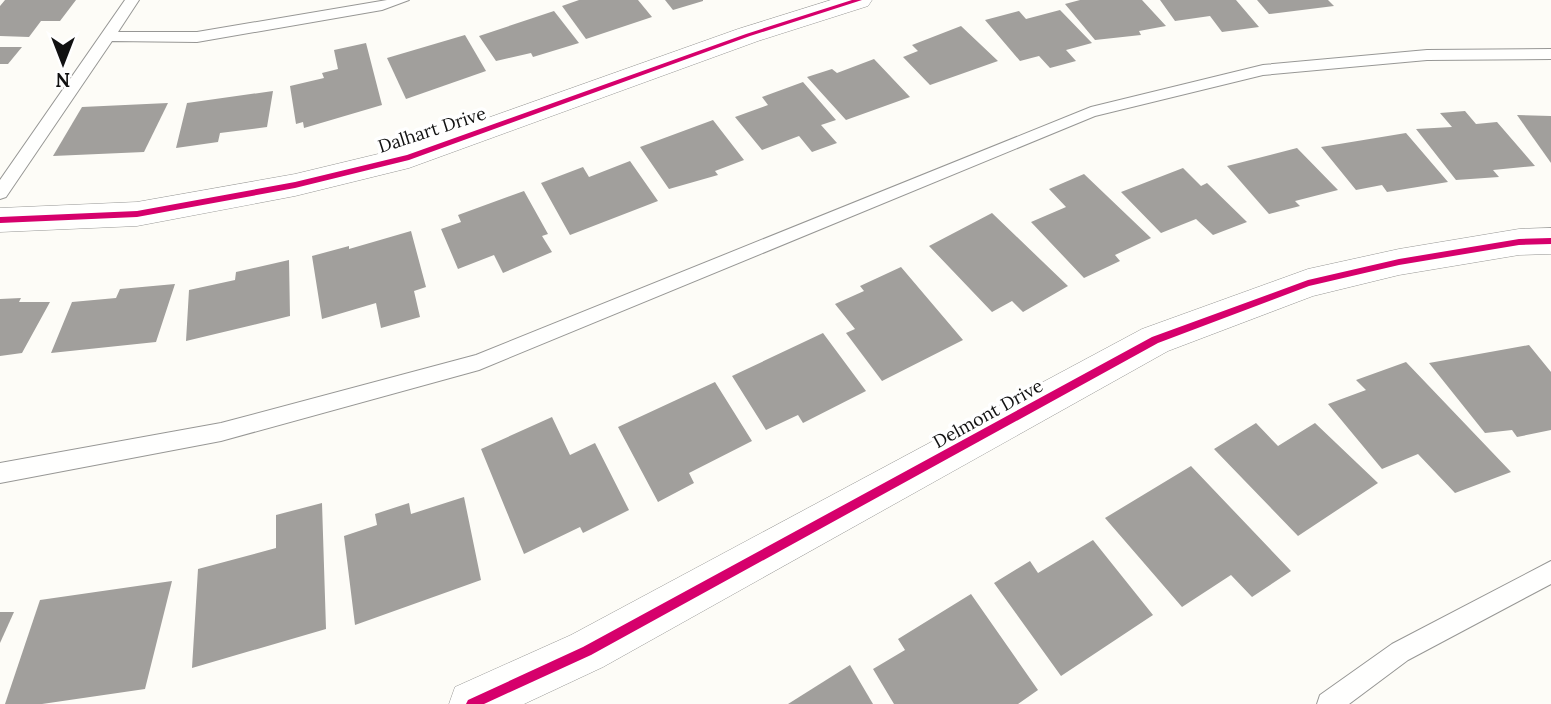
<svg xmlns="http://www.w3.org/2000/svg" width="1551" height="704" viewBox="0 0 1551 704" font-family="Lora,serif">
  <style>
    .building { fill: #a19f9c }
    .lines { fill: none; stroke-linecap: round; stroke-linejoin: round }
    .service-casing { stroke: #979795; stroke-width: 2 }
    .minor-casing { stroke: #979795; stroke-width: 1 }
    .service { fill: #fffffe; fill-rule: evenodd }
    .minor { fill: #fffffe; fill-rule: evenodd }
    .cycleway-casing { stroke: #fff; stroke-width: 4 }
    .cycleway { fill: #d6006c; fill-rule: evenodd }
    .labels { text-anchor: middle; stroke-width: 7; stroke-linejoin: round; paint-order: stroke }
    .street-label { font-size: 18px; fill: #111; stroke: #fff }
  </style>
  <rect width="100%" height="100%" fill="#fdfcf7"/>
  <g class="building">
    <polygon points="5,0 76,0 60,21 41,21 29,37 0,36 0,6"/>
    <polygon points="579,0 638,0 652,17 586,39 562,6"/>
    <polygon points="665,0 703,0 703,1 673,10"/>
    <polygon points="1080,0 1142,0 1166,26 1139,31 1141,35 1095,40 1065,4"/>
    <polygon points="1160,0 1236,0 1259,27 1222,32 1210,16 1175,21"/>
    <polygon points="1257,0 1328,0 1334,6 1269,14"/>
    <polygon points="1060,10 1092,43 1066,50 1076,61 1050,68 1039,56 1020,61 985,20 1019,11 1026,19"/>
    <polygon points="554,11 579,43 533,57 531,53 496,61 479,36"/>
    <polygon points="961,26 998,61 930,85 903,57 918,51 912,45"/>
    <polygon points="465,35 486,71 406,99 387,58"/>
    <polygon points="366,43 382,105 304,128 303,122 296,124 290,86 324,78 322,73 338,69 334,50"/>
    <polygon points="0,47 22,47 8,64 0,64"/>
    <polygon points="874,59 910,97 846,120 807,77 832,69 837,73"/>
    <polygon points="803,82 836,120 821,125 837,143 812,152 799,136 762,150 735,117 768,105 762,97"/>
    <polygon points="273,91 267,127 220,133 218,142 176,148 187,103"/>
    <polygon points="168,103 144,152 53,156 82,107"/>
    <polygon points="1465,111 1476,124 1497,122 1535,166 1493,170 1499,177 1456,180 1416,129 1452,127 1440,113"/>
    <polygon points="1517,115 1551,116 1551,163"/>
    <polygon points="713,120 744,160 715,171 718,175 669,189 640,147"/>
    <polygon points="1406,133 1448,182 1387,192 1382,185 1356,190 1321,147"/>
    <polygon points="1297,148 1338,190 1295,201 1300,206 1269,214 1227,166"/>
    <polygon points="630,161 658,201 570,235 541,183 583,167 589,177"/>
    <polygon points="1183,168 1201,186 1207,183 1247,222 1213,235 1196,219 1161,233 1121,192"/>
    <polygon points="1084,174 1151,238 1115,255 1120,261 1084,278 1031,222 1066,207 1049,189"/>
    <polygon points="524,191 548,234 542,236 552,252 503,273 494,255 458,269 441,229 461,222 458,215"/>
    <polygon points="992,213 1068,286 1023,312 1012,301 992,312 929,246"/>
    <polygon points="411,231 426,287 414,291 420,317 381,328 376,303 322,319 312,256 349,246 349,249"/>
    <polygon points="289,260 290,316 186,341 189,290 235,280 236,272"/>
    <polygon points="901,267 963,340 882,381 846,333 855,329 835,304 864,291 860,286"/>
    <polygon points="175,284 156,342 51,353 72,302 116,298 120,289"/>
    <polygon points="21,298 19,302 50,302 22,353 0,356 0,299"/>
    <polygon points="823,333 866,391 803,423 798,415 766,430 732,376"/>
    <polygon points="1529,345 1551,372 1551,430 1517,437 1512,430 1485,433 1429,363"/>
    <polygon points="1406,362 1511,472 1455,493 1418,454 1382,469 1328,404 1366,390 1356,380"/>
    <polygon points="715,382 752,441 689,473 694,483 658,502 618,427"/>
    <polygon points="552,417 570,455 595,443 629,510 583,533 580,527 524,554 481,449"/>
    <polygon points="1256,423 1278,446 1315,423 1378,483 1298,536 1214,449"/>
    <polygon points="1191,466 1291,571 1252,597 1231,575 1182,607 1105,518"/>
    <polygon points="464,497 481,580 355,625 344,536 377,525 375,514 409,503 411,514"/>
    <polygon points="322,503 326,629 192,668 198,569 276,548 276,515"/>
    <polygon points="1093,540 1153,615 1061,676 994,583 1030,561 1038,573"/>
    <polygon points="172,581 145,689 42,704 5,704 40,600"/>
    <polygon points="971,594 1038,690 1018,704 894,704 873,669 905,650 898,639"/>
    <polygon points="0,612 14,612 0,643"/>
    <polygon points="850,665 873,704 788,704"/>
  </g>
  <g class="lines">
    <defs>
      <g id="service">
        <polygon points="125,0 139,0 118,32 197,32 387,0 409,0 382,10 197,42 112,41 6,197 0,199 0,180"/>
        <polygon points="1551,49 1551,59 1427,60 1263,75 1095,116 479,370 221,441 0,483 0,463 221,423 476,355 1091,107 1263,65 1427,50"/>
        <polygon points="1551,561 1551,584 1408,660 1349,704 1317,704 1320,695 1392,644"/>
      </g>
      <g id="minor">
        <polygon points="831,0 872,0 868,6 758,41 409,168 295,196 137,226 0,232 0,208 137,202 295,174 403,148 738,29"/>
        <polygon points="1551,228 1551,254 1519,255 1399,275 1313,296 1168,351 603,667 524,704 449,704 455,687 571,635 1142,329 1308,269 1399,249 1519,229"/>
      </g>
    </defs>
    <use href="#service" class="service-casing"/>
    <use href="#minor" class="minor-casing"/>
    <use href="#service" class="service"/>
    <use href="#minor" class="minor"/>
    <defs>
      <g id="cycleway">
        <polygon points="852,0 862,0 750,36 409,160 295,188 137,217 0,223 0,217 137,211 295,182 407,155 746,34"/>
        <polygon points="1551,238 1551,244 1519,245 1399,265 1309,286 1158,343 591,655 484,704 466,704 468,700 583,647 1152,337 1308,280 1399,259 1519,239"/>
      </g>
    </defs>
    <use href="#cycleway" class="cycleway-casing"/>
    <use href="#cycleway" class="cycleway"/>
  </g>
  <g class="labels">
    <g class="street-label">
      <text transform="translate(432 130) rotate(-18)" y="6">Dalhart Drive</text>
      <text transform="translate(988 414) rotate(-29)" y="6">Delmont Drive</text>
    </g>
  </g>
  <g transform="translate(63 63) rotate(180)" stroke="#ffffff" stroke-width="5" paint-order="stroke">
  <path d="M0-5L12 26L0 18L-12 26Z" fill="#111111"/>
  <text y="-10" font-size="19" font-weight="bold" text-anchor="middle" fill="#111111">N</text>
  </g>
</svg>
